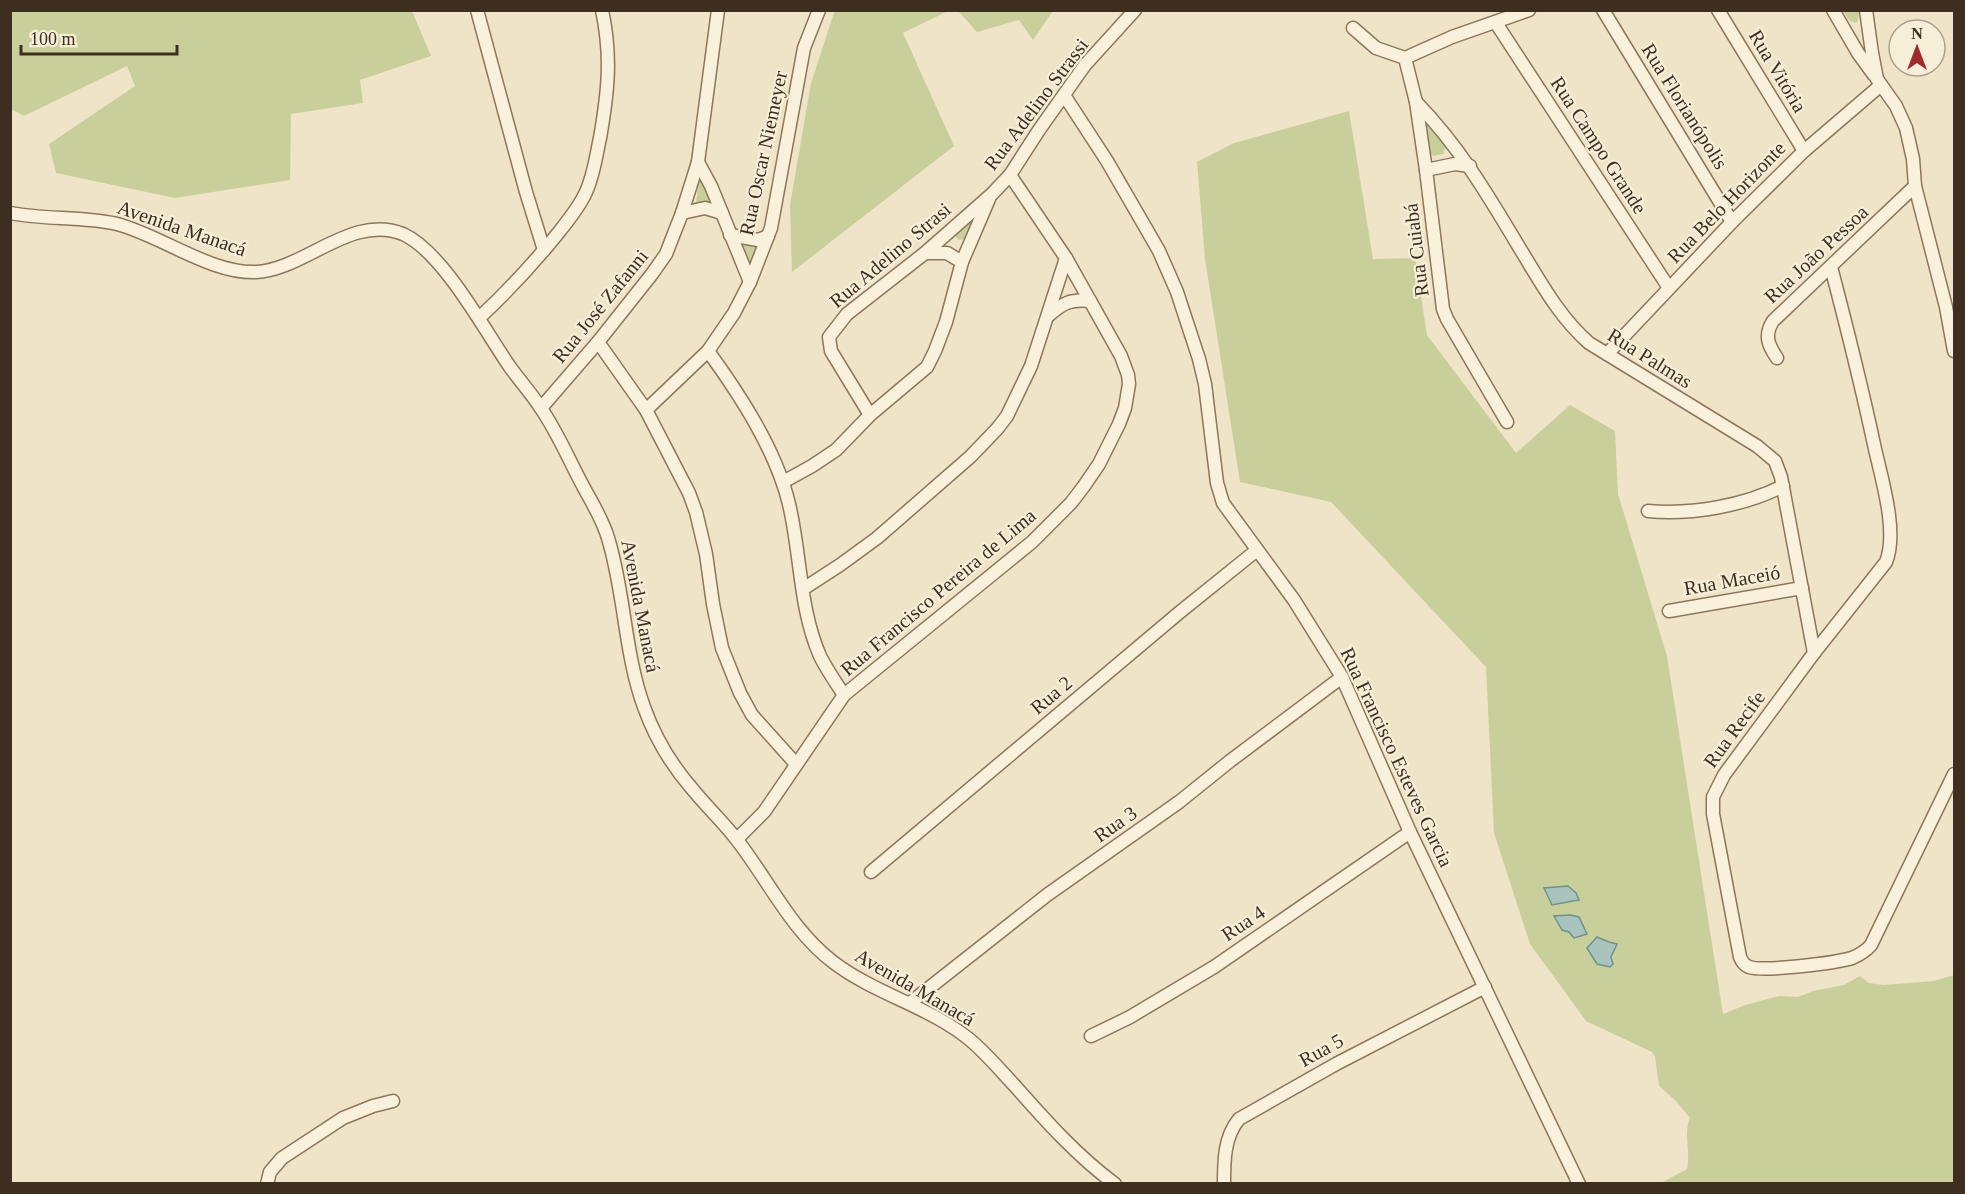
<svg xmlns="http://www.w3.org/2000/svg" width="1965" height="1194" viewBox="0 0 1965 1194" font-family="'Times New Roman',serif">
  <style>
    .green { fill: #c9cf9b }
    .water { fill: #a9c4bc; stroke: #6f938a; stroke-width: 1.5 }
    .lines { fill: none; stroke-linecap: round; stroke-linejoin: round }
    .street-casing { stroke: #8d765c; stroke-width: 15 }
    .street { stroke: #faf1dc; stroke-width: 12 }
    .labels { text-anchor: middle; stroke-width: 4.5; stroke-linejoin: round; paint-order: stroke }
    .street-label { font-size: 20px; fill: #3d2e20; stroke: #f7eed8 }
  </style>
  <rect width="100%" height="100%" fill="#f0e4c8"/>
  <g class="green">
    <polygon points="11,10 412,11 431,56 360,80 363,103 291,114 290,180 175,198 56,173 49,144 135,86 127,66 24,116 11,109"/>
    <polygon points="835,10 948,11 903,33 954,146 792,272 790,205 811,83"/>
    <polygon points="958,11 1053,11 1033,40 1019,20 977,32"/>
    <polygon points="1843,11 1860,11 1857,22 1855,23 1850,21"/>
    <path d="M1349,111l24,148 42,-1 12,77 89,118 54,-48 45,26 3,63 49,162 56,358 22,-9 34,-9 19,1 15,-6 31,-6 16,-9 9,7 14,2 51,-4 20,-6v208h-293l26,-14c4,-17 -4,-35 3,-51l-14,-17 -17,-15 -4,-29 -3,-5 -66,-31 -56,-77 -36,-111 -8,-166 -155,-165 -91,-20 -35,-223 -8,-97 37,-19z"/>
    <polygon points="1424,118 1443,140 1446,146 1443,154 1434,156 1429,153"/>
    <polygon points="704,178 715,203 700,205 696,203 699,180"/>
    <polygon points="970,208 975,218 965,239 959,240 951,232"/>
    <polygon points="741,244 758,247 753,264 749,264 740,247"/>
  </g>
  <g class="water">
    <polygon points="1568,886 1576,893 1579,900 1552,905 1544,888"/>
    <polygon points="1570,915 1579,917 1587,934 1574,938 1569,932 1562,930 1554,916"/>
    <polygon points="1597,937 1609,942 1617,944 1611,957 1613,964 1610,967 1597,964 1587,948"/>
  </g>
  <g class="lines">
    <defs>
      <g id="street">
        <polyline points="477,10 526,192 544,250"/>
        <polyline points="1603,10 1732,222"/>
        <polyline points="1718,10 1804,151"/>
        <polyline points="1833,10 1858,53 1874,75"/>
        <polyline points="1866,10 1872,53 1877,79 1896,106 1906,128 1913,159 1915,186 1946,307 1954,351"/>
        <polyline points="1496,23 1669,288"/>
        <polyline points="1353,28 1376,48 1405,58 1452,37 1529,10"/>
        <polyline points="1405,58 1416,102 1426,170 1443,309 1447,319 1507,422"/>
        <polyline points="1064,95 1107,161 1140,218 1159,251 1177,292 1199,359 1205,384 1217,483 1223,503 1294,600 1342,677 1410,832 1579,1184"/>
        <path d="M1416,102c43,44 72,93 103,145 21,34 40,70 70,96l168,103 18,15 6,16 33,176"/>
        <polyline points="698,162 711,186 750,282"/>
        <polyline points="1426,170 1455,164 1470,166"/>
        <path d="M10,213c36,7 72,3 107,11 43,11 94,50 139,48 48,-2 96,-59 147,-38 40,18 82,97 107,133 10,14 21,26 30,40 17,24 29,53 43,79 9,17 20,34 25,52 17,55 16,114 36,169 11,31 28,59 50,84 14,17 30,32 43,49 32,41 54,90 96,122 42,32 95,44 136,77 17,14 31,31 46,47 31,35 62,70 100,98"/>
        <polyline points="682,213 705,208 722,213"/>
        <polyline points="730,235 758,240 768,236"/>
        <polyline points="925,253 947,253 962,262"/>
        <path d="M1831,267c16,61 31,121 44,182 7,31 23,83 11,113l-72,91 -90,122 -11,22v17l27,143c2,5 4,8 9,10 15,5 86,-4 103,-9 7,-3 14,-7 19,-13l83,-171"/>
        <path d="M1048,316c15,-13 22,-17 42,-15"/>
        <path d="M479,318c27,-25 52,-52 76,-81 11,-14 24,-29 31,-45 8,-17 10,-36 14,-54 8,-46 12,-81 2,-128"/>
        <polyline points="598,342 646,410 689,493 696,512 706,554 713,604 722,648 740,693 752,715 796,764"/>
        <path d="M708,351c32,44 68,99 81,153 12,50 10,104 31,152 7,14 16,27 24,39"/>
        <polyline points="1607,354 1732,222 1804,151 1881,85"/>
        <path d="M1777,358c-9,-13 -13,-23 -4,-37l142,-135"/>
        <polyline points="541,408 598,342 652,274 666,254 682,213 698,162 718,10"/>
        <polyline points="646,410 708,351 734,313 750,282 771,228 804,48 819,10"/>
        <polyline points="870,415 831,351 829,337 847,314 925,253 992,194 1010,175 1039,130 1085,65 1135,10"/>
        <polyline points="783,482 812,466 836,450 870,415 927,367 935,351 946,322 962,262 989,199"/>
        <path d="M1648,511c43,4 96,-5 135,-25"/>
        <polyline points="803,589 840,565 877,538 970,457 997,429 1007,416 1031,366 1066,258"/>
        <polyline points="1669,611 1802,588"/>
        <polyline points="737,839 764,812 844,695 1032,542 1071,503 1084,486 1099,464 1119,424 1125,408 1129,384 1128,375 1121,356 1066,258 1010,175"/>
        <polyline points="871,872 1180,612 1257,550"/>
        <polyline points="910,1003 1047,895 1179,802 1230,761 1342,677"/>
        <polyline points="1091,1036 1130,1017 1214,967 1410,832"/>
        <polyline points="267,1184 270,1172 282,1158 343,1118 373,1106 393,1101"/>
        <path d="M1224,1184c0,-23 0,-47 15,-65l97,-55 149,-77"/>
      </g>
    </defs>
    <use href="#street" class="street-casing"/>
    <use href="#street" class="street"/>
  </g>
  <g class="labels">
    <g class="street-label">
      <text transform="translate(1778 71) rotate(59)" y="7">Rua Vitória</text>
      <text transform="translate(1036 104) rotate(-53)" y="7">Rua Adelino Strassi</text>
      <text transform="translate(1685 106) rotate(58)" y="7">Rua Florianópolis</text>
      <text transform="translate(1599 145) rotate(57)" y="7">Rua Campo Grande</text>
      <text transform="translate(763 153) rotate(-78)" y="7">Rua Oscar Niemeyer</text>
      <text transform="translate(1726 202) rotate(-46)" y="7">Rua Belo Horizonte</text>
      <text transform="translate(182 228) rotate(19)" y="7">Avenida Manacá</text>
      <text transform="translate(1416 250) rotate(-97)" y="7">Rua Cuiabá</text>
      <text transform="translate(1816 254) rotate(-43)" y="7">Rua João Pessoa</text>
      <text transform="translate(890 255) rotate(-40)" y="7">Rua Adelino Strasi</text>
      <text transform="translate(600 306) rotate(-51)" y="7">Rua José Zafanni</text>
      <text transform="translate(1650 358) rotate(32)" y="7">Rua Palmas</text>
      <text transform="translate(1732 580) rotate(-10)" y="7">Rua Maceió</text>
      <text transform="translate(938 592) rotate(-40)" y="7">Rua Francisco Pereira de Lima</text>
      <text transform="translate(641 606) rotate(79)" y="7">Avenida Manacá</text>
      <text transform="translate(1051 695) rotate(-40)" y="7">Rua 2</text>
      <text transform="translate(1734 729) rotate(-54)" y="7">Rua Recife</text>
      <text transform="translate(1397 757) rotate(65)" y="7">Rua Francisco Esteves Garcia</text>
      <text transform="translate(1115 824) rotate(-35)" y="7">Rua 3</text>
      <text transform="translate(1243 923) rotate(-34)" y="7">Rua 4</text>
      <text transform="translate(915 987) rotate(30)" y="7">Avenida Manacá</text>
      <text transform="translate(1321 1050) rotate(-29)" y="7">Rua 5</text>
    </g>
  </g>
  <rect width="1965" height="1194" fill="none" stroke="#3d2e20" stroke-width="24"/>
  <g transform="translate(1917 48)"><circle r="28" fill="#f7eed8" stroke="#ada18e" stroke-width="1.5"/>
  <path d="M0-4.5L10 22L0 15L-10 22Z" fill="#9e2a2b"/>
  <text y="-9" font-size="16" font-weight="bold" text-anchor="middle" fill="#3d2e20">N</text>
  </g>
  <path d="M21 45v9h156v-9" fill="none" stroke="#3d2e20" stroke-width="3"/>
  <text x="30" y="45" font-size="18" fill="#3d2e20" stroke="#f7eed8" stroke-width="4.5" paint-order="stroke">100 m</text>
</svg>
